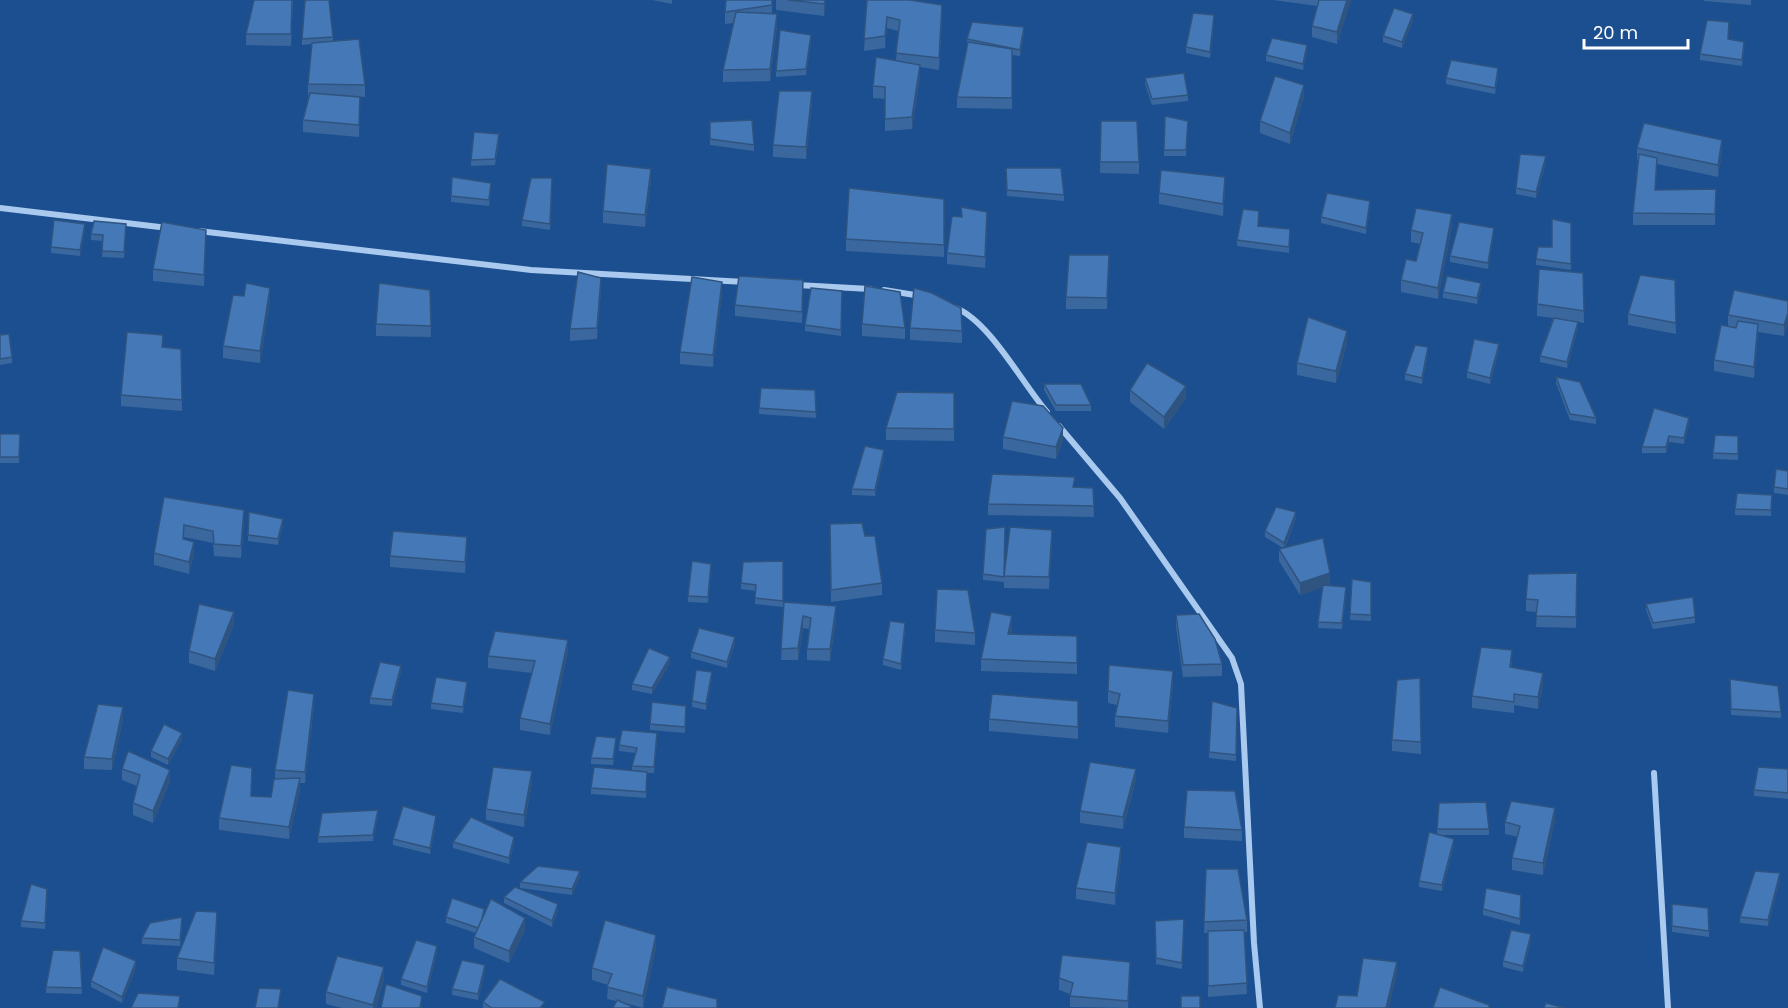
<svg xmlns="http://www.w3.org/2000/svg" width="1788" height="1008" viewBox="0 0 1788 1008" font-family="Poppins,sans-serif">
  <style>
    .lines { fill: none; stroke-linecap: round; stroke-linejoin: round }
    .street { stroke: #a9c9ee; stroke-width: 6 }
    .wall { fill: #3a679d }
    .shaded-wall { fill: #305480 }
    .building { fill: #4478b7; stroke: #305480; stroke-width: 1.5 }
  </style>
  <rect width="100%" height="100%" fill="#1b4f8f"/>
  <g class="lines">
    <g class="street">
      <polyline points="0,208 168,228"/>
      <polyline points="199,231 531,270 745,282"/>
      <polyline points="797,285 870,289"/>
      <polyline points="884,290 921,296"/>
      <path d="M956,308c34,14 66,75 91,104"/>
      <polyline points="1059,426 1120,498 1232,658 1241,684 1254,943 1260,1008"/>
      <polyline points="1654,773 1668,1008"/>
    </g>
  </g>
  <g class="wall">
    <polygon points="293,0 291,46 246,45 246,34"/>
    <polygon points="652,0 672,0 672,4"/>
    <polygon points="772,0 772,14 777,25 770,81 723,82 723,70 734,23 725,24 725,12"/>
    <polygon points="776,0 826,0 824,16 776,10"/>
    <polygon points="867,0 942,17 939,70 920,67 920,77 912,129 885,131 885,99 873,98 873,86 896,61 898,31 887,28 885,48 864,51"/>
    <polygon points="1273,0 1351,0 1337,44 1312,37 1312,26 1317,6"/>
    <polygon points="1704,0 1751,0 1751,5 1704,1"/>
    <polygon points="1413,20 1402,48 1383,42 1383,36"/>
    <polygon points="1214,21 1210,58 1186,53 1186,47"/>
    <polygon points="1024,33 1020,56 1012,55 1012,109 957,108 957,97 967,45 967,39"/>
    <polygon points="333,37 333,42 365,85 365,97 349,96 360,97 359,137 303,132 303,120 309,95 308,95 308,84 312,44 302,45 302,39"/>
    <polygon points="1728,39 1744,48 1742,66 1700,60 1700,54"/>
    <polygon points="811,41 806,75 776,77 776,71"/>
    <polygon points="1307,51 1303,70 1266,61 1266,55"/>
    <polygon points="1498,74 1495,94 1446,84 1446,78"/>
    <polygon points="1145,78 1188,95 1188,101 1152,105 1145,84"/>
    <polygon points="1304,97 1290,144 1260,133 1260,121"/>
    <polygon points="812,102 806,159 773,157 773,145"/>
    <polygon points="1165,116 1188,121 1186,156 1164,156"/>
    <polygon points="1101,121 1139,162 1139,174 1100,173"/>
    <polygon points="710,122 754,145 754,151 710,145"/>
    <polygon points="499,140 495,165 471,166 471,160"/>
    <polygon points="1637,148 1722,151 1718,177 1657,164 1655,190 1716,189 1715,225 1633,225 1633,213 1638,160 1637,160"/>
    <polygon points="1546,162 1536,198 1516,194 1516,188"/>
    <polygon points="1006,168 1064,195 1064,201 1007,196"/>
    <polygon points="552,178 550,230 522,226 522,220"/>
    <polygon points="651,181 645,227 603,223 603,211"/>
    <polygon points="491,189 489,206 451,202 451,196"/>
    <polygon points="1225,189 1223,216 1159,204 1159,193"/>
    <polygon points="944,199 944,257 846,251 846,239"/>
    <polygon points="961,207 987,224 985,268 947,264 947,253 961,217"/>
    <polygon points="1370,207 1366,234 1321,223 1321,217"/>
    <polygon points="1571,223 1571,270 1536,265 1536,259 1552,247"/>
    <polygon points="1258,226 1290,235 1289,253 1237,246 1237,240"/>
    <polygon points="1452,226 1438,299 1401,292 1401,280 1416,261 1420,244 1411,242 1411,230"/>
    <polygon points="85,230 80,256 51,253 51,247"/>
    <polygon points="126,230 124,258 102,257 103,241 91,240 91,234"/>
    <polygon points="206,230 204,286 153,281 153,269"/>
    <polygon points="1494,234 1488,269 1450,262 1450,256"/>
    <polygon points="1109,255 1107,309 1066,309 1066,297"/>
    <polygon points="1583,273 1584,323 1569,320 1578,328 1567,368 1540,362 1540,356 1553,318 1537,316 1537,304"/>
    <polygon points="803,280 802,323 735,316 735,305"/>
    <polygon points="1675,280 1676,334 1628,325 1628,314"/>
    <polygon points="1481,289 1477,304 1443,298 1443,292"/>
    <polygon points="430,290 431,337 376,336 376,324"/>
    <polygon points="601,290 597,339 570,341 570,329"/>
    <polygon points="842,291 841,336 805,331 805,325"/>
    <polygon points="722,293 713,367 680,364 680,352"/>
    <polygon points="270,299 260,363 223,358 223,346"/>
    <polygon points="1788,301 1784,336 1758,332 1754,378 1714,371 1714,360 1728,327 1728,315"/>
    <polygon points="862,324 905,328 905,339 862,336"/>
    <polygon points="910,328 962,331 962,343 910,340"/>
    <polygon points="0,335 12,357 12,363 0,365"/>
    <polygon points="1347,343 1336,383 1297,375 1297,363"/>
    <polygon points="163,347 181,349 182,411 121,406 121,395"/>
    <polygon points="1499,350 1490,384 1467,378 1467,372"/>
    <polygon points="1428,353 1422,384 1405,380 1405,374"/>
    <polygon points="1556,377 1596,418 1596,424 1570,420 1556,383"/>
    <polygon points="1044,384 1091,405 1091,411 1056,411 1044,390"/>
    <polygon points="815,390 816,418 759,414 759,408"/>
    <polygon points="1130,390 1186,398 1164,429 1130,402"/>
    <polygon points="954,393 954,441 886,440 886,428"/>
    <polygon points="1689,424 1684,444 1669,442 1666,453 1642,453 1642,447"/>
    <polygon points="0,434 20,434 19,463 0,463"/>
    <polygon points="1738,436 1738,460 1713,459 1713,453"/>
    <polygon points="1003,437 1063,440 1056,459 1003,449"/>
    <polygon points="884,456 875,496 852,495 852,489"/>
    <polygon points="1788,471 1788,495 1774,493 1774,487"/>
    <polygon points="1093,488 1094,517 988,515 988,504"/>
    <polygon points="1772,495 1771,516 1735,515 1735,509"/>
    <polygon points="164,497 244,521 241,558 214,556 213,543 184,537 184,539 194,554 189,574 154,565 154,553"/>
    <polygon points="249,512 283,525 278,545 248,541"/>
    <polygon points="1296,518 1285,548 1330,585 1328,585 1346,593 1342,629 1318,628 1322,587 1300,595 1279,561 1279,549 1283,548 1265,537 1265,531"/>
    <polygon points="830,524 865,536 882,583 882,595 831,602"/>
    <polygon points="1052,542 1049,589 1004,588 1004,582 983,580 983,574 1004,572"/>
    <polygon points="467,549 465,573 390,567 390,556"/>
    <polygon points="783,561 783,607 755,604 755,591 741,589 741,583"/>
    <polygon points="711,570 708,603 688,602 688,596"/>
    <polygon points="1577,573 1576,628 1536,627 1537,612 1526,611 1526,599"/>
    <polygon points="1352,579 1371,582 1371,621 1350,620"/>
    <polygon points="784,602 836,618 830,661 807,660 807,649 809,629 803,628 798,660 781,660"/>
    <polygon points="1646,604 1695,617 1695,623 1653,629 1646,610"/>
    <polygon points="1176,615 1222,664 1222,676 1183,677 1176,627"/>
    <polygon points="234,624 215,671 189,663 189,651"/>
    <polygon points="1012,628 1011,634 1077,636 1077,674 981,671 981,659"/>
    <polygon points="905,629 901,670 883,665 883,659"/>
    <polygon points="935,630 975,633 975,645 935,642"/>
    <polygon points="735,643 727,668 691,658 691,652"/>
    <polygon points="568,651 550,735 520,730 520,718 532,673 488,668 488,656"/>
    <polygon points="1512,662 1511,667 1543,685 1538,709 1514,705 1514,713 1472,708 1472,696"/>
    <polygon points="670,663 652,694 632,690 632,684"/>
    <polygon points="401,672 392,706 370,704 370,698"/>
    <polygon points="712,678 706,710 692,707 692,701"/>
    <polygon points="1420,678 1421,754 1392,751 1392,740"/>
    <polygon points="1730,679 1781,712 1781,718 1731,715"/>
    <polygon points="1173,683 1168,733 1115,727 1115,716 1117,705 1108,703 1108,691"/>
    <polygon points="467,688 463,713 431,709 431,703"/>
    <polygon points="314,706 305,783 300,783 300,790 289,839 219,830 219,818 251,796 271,797 275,779 275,770"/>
    <polygon points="686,706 685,733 650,730 650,724"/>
    <polygon points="1237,708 1236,761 1209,758 1209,752"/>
    <polygon points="123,719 112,770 84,769 84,757"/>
    <polygon points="989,719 1078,727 1078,739 989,731"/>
    <polygon points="182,739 168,765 151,757 151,751"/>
    <polygon points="657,739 654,773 647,773 646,798 591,794 591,788 632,771 632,766 635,753 619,751 619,745"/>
    <polygon points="616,744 613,765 591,764 591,758"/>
    <polygon points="122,769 170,781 153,823 133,815 133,803 137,786 122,780"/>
    <polygon points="1788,769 1788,799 1754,796 1754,790"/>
    <polygon points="1136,780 1123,829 1080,823 1080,811"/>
    <polygon points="532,782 524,827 486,820 486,809"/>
    <polygon points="378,816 373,841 318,843 318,837"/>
    <polygon points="1555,820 1543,875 1512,870 1512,858 1518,837 1505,834 1505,822"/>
    <polygon points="436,822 430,854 393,845 393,839"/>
    <polygon points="1184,827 1242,830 1242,841 1184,838"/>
    <polygon points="1437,829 1489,829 1489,835 1439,835 1454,845 1442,891 1419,887 1419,881 1437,834"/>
    <polygon points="453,842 514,843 509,864 453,848"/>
    <polygon points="1121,859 1115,905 1076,899 1076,888"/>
    <polygon points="1206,869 1247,920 1247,932 1244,932 1247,994 1208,997 1208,933 1204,933"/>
    <polygon points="580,877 572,895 520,888 520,882"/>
    <polygon points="1780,879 1768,926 1740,923 1740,917"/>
    <polygon points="47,895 45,929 21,927 21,921"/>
    <polygon points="504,897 558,910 552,927 504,903"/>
    <polygon points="1521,901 1520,925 1483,915 1483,909"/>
    <polygon points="1672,904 1709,931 1709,937 1672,932"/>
    <polygon points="484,915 525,930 509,963 474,948 474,937 476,933 446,923 446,917"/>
    <polygon points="1184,919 1182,969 1156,964 1155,921"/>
    <polygon points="182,923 180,946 142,944 142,938"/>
    <polygon points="217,924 214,975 177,970 177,958"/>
    <polygon points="1531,940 1523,972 1503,967 1503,961"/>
    <polygon points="656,947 643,1008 625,1003 631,1008 616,1001 607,999 608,985 592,980 592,968"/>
    <polygon points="80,951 82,994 46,993 46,987"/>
    <polygon points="437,952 427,993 401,985 401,979"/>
    <polygon points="136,967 122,1003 91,987 91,981"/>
    <polygon points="485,971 478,1000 452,995 452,989"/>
    <polygon points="1130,973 1128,1008 1070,1007 1070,994 1059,990 1059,978"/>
    <polygon points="384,979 376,1008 342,1008 326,1004 326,992"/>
    <polygon points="483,1002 545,1008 483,1008"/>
  </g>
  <g class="shaded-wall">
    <polygon points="825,0 826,0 824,16 824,4"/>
    <polygon points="1347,0 1351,0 1337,44 1337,32"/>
    <polygon points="777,14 777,25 770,81 770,69"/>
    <polygon points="1413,14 1413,20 1402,48 1402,42"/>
    <polygon points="887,17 887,28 885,48 885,36"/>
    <polygon points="1024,27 1024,33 1020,56 1020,50"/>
    <polygon points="811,35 811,41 806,75 806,69"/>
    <polygon points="1307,45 1307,51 1303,70 1303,64"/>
    <polygon points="920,65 920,77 912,129 912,117"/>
    <polygon points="1304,85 1304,97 1290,144 1290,133"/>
    <polygon points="812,91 812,102 806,159 806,147"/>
    <polygon points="1722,140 1722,151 1718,177 1718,165"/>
    <polygon points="1546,156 1546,162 1536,198 1536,192"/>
    <polygon points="651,169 651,181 645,227 645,215"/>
    <polygon points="1225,177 1225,189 1223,216 1223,204"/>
    <polygon points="1370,201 1370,207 1366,234 1366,228"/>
    <polygon points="1452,214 1452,226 1438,299 1438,288"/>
    <polygon points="85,224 85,230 80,256 80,250"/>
    <polygon points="1494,228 1494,234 1488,269 1488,263"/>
    <polygon points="601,278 601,290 597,339 597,328"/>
    <polygon points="722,282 722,293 713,367 713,355"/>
    <polygon points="1481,283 1481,289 1477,304 1477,298"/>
    <polygon points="270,288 270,299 260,363 260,351"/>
    <polygon points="1788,313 1788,325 1784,336 1784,325"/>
    <polygon points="1578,322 1578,328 1567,368 1567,362"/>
    <polygon points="1758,324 1758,336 1754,378 1754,367"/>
    <polygon points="1347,331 1347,343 1336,383 1336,371"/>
    <polygon points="1499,344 1499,350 1490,384 1490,378"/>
    <polygon points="1428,347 1428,353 1422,384 1422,378"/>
    <polygon points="1186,386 1186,398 1164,429 1164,417"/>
    <polygon points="1689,418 1689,424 1684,444 1684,438"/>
    <polygon points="1063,428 1063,440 1056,459 1056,447"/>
    <polygon points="1669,436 1669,442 1666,453 1666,447"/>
    <polygon points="884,450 884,456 875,496 875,490"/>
    <polygon points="244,510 244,521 241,558 241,546"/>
    <polygon points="1296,512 1296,518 1284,549 1284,543"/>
    <polygon points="283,519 283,525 278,545 278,539"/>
    <polygon points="1052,530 1052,542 1049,589 1049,577"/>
    <polygon points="467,537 467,549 465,573 465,562"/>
    <polygon points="194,542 194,554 189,574 189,562"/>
    <polygon points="1330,573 1330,585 1300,595 1300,583"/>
    <polygon points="836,606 836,618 830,661 830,649"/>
    <polygon points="234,612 234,624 215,671 215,659"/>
    <polygon points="803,616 803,628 798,660 798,648"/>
    <polygon points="1012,616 1012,628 1008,646 1008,634"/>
    <polygon points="735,637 735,643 727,668 727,662"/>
    <polygon points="568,640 568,651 550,735 550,724"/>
    <polygon points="670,657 670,663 652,694 652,688"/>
    <polygon points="401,666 401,672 392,706 392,700"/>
    <polygon points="1173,671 1173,683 1168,733 1168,721"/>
    <polygon points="712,672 712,678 706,710 706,704"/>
    <polygon points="1543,673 1543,685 1538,709 1538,697"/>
    <polygon points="467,682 467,688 463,713 463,707"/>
    <polygon points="314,694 314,706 305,783 305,772"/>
    <polygon points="123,707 123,719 112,770 112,759"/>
    <polygon points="182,733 182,739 168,765 168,759"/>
    <polygon points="1136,769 1136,780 1123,829 1123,817"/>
    <polygon points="170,770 170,781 153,823 153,811"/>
    <polygon points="532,771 532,782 524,827 524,815"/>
    <polygon points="300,778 300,790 289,839 289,827"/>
    <polygon points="1555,808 1555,820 1543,875 1543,863"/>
    <polygon points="378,810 378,816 373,841 373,835"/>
    <polygon points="436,816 436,822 430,854 430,848"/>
    <polygon points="514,837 514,843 509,864 509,858"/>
    <polygon points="1454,839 1454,845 1442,891 1442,885"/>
    <polygon points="1121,847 1121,859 1115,905 1115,893"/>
    <polygon points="580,871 580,877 572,895 572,889"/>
    <polygon points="1780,873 1780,879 1768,926 1768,920"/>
    <polygon points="558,904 558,910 552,927 552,921"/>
    <polygon points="525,918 525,930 509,963 509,951"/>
    <polygon points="1531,934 1531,940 1523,972 1523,966"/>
    <polygon points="656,935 656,947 643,1008 643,996"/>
    <polygon points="437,946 437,952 427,993 427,987"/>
    <polygon points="136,961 136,967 122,1003 122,997"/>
    <polygon points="1397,962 1397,974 1389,1008 1386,1008"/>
    <polygon points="485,965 485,971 478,1000 478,994"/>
    <polygon points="384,967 384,979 376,1008 373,1008 373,1005"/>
    <polygon points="422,996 422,1008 420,1008"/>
  </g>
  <g class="building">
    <polygon points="254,0 292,0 291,34 246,34"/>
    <polygon points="305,0 329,0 333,37 302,39"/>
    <polygon points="726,0 772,0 772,5 725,12"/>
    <polygon points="788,0 825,0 824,4"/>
    <polygon points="867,0 910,0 942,5 939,58 896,53 900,20 887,17 885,36 864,39"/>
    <polygon points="1319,0 1347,0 1337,32 1312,26"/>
    <polygon points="1394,8 1413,14 1402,42 1383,36"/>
    <polygon points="736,12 777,14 770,69 723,70"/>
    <polygon points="1193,13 1214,15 1210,52 1186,47"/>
    <polygon points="1707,20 1729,22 1728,39 1744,42 1742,60 1700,54"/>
    <polygon points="972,22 1024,27 1020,50 967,39"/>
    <polygon points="780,30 811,35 806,69 776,71"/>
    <polygon points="1272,38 1307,45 1303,64 1266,55"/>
    <polygon points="359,39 365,85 308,84 312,43"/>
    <polygon points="968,42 1012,49 1012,98 957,97"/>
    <polygon points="876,57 920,65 912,117 885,119 885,87 873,86"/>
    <polygon points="1451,60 1498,68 1495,88 1446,78"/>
    <polygon points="1184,73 1188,95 1152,99 1145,78"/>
    <polygon points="1275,76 1304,85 1290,133 1260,121"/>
    <polygon points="779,91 812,91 806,147 773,145"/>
    <polygon points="310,93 360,97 359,125 303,120"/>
    <polygon points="1165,116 1188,121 1186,150 1164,150"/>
    <polygon points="752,120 754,145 710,139 710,122"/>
    <polygon points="1101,121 1137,121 1139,162 1100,162"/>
    <polygon points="1644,123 1722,140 1718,165 1637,148"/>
    <polygon points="474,132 499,134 495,159 471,160"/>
    <polygon points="1520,154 1546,156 1536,192 1516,188"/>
    <polygon points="1639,154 1657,158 1655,190 1716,189 1715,214 1633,213"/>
    <polygon points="607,164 651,169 645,215 603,211"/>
    <polygon points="1006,168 1061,168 1064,195 1007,190"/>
    <polygon points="1161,170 1225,177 1223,204 1159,193"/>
    <polygon points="452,177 491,183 489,200 451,196"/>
    <polygon points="531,178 552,178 550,224 522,220"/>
    <polygon points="849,188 944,199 944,245 846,239"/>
    <polygon points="1327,193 1370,201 1366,228 1321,217"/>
    <polygon points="961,207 987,212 985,257 947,253 952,216 962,217"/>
    <polygon points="1416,208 1452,214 1438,288 1401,280 1406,259 1416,261 1423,233 1411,230"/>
    <polygon points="1243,209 1259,211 1258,226 1290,229 1289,247 1237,240"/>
    <polygon points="1552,219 1571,223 1571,264 1536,259 1538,247 1552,247"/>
    <polygon points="54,220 85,224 80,250 51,247"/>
    <polygon points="94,221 126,224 124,252 102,251 103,235 91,234"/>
    <polygon points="162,222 206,230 204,275 153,269"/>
    <polygon points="1459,222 1494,228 1488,263 1450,256"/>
    <polygon points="1069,255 1109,255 1107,298 1066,297"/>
    <polygon points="1539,269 1583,273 1584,311 1537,304"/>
    <polygon points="578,272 601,278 597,328 570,329"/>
    <polygon points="1640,275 1675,280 1676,323 1628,314"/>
    <polygon points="739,276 803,280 802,312 735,305"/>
    <polygon points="1447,276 1481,283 1477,298 1443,292"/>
    <polygon points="692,277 722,282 713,355 680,352"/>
    <polygon points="246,283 270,288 260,351 223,346 233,295 244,296"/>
    <polygon points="379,283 430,290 431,326 376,324"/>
    <polygon points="865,286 900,292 905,328 862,324"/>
    <polygon points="811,288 842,291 841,330 805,325"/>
    <polygon points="914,288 932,293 961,308 962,331 910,328"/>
    <polygon points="1734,290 1788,301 1788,313 1784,325 1728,315"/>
    <polygon points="1308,317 1347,331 1336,371 1297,363"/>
    <polygon points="1554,318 1578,322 1567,362 1540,356"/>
    <polygon points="1738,321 1758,324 1754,367 1714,360 1721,325 1736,328"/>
    <polygon points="127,332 163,335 162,347 181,349 182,400 121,395"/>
    <polygon points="9,334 12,357 0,359 0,335"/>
    <polygon points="1474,339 1499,344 1490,378 1467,372"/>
    <polygon points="1415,345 1428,347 1422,378 1405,374"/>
    <polygon points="1147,363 1186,386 1164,417 1130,390"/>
    <polygon points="1556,377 1580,382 1596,418 1570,414"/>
    <polygon points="1044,384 1081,384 1091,405 1056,405"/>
    <polygon points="761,388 815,390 816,412 759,408"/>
    <polygon points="897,392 954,393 954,429 886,428"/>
    <polygon points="1012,401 1043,406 1063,428 1056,447 1003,437"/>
    <polygon points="1654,408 1689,418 1684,438 1669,436 1666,447 1642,447"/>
    <polygon points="0,434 20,434 19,457 0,457"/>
    <polygon points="1715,435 1738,436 1738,454 1713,453"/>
    <polygon points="865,446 884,450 875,490 852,489"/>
    <polygon points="1776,469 1788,471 1788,489 1774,487"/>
    <polygon points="992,474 1075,477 1073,487 1093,488 1094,506 988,504"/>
    <polygon points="1737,493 1772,495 1771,510 1735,509"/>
    <polygon points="164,497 244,510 241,546 214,544 213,531 184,525 183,539 194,542 189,562 154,553"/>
    <polygon points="1276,507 1296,512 1284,543 1265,531"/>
    <polygon points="249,512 283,519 278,539 248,535"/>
    <polygon points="862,523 865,536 875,536 882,583 831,590 830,524"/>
    <polygon points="1005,527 1004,577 983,574 986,529"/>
    <polygon points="1010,527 1052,530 1049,577 1004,576"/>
    <polygon points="393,531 467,537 465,562 390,556"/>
    <polygon points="1323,538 1330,573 1300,583 1279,549"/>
    <polygon points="692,561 711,564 708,597 688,596"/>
    <polygon points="783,561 783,601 755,598 756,585 741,583 743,562"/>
    <polygon points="1577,573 1576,617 1536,616 1538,600 1526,599 1528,574"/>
    <polygon points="1352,579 1371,582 1371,615 1350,614"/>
    <polygon points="1323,585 1346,587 1342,623 1318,622"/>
    <polygon points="937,589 968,590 975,633 935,630"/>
    <polygon points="1693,597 1695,617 1653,623 1646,604"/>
    <polygon points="784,602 836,606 830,649 807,649 811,618 803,616 798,648 781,649"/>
    <polygon points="199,604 234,612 215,659 189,651"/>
    <polygon points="991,612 1012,616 1008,634 1077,636 1077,663 981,659"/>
    <polygon points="1199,614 1215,639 1222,664 1183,665 1176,615"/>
    <polygon points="890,621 905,623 901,664 883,659"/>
    <polygon points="699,628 735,637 727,662 691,652"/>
    <polygon points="495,631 568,640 550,724 520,718 535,661 488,656"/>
    <polygon points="1481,647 1512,650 1510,667 1543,673 1538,697 1514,694 1514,702 1472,696"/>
    <polygon points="649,648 670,657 652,688 632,684"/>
    <polygon points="380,662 401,666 392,700 370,698"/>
    <polygon points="1109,665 1173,671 1168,721 1115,716 1120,694 1108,691"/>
    <polygon points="696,670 712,672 706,704 692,701"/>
    <polygon points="436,677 467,682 463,707 431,703"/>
    <polygon points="1420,678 1421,742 1392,740 1397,680"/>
    <polygon points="1730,679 1778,686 1781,712 1731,709"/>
    <polygon points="288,690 314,694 305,772 275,770"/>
    <polygon points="992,694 1078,701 1078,727 989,719"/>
    <polygon points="1212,701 1237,708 1236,755 1209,752"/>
    <polygon points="652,702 686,706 685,727 650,724"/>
    <polygon points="98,704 123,707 112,759 84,757"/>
    <polygon points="164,724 182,733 168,759 151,751"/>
    <polygon points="622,730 657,733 654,767 632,766 637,748 619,745"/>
    <polygon points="596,736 616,738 613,759 591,758"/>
    <polygon points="128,751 170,770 153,811 133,803 140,775 122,769"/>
    <polygon points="1090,762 1136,769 1123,817 1080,811"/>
    <polygon points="231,765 252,768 251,796 271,797 274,779 300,778 289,827 219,818"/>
    <polygon points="493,767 532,771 524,815 486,809"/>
    <polygon points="594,767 647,772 646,792 591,788"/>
    <polygon points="1758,767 1788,769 1788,793 1754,790"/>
    <polygon points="1187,790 1235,791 1242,830 1184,827"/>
    <polygon points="1511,801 1555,808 1543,863 1512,858 1520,826 1505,822"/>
    <polygon points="1486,802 1489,829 1437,829 1439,803"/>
    <polygon points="403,806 436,816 430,848 393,839"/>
    <polygon points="378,810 373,835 318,837 322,813"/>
    <polygon points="471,817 514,837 509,858 453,842"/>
    <polygon points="1429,832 1454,839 1442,885 1419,881"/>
    <polygon points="1087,842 1121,847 1115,893 1076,888"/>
    <polygon points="538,866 580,871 572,889 520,882"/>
    <polygon points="1206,869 1238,869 1247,920 1204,922"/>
    <polygon points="1755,871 1780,873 1768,920 1740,917"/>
    <polygon points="31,884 47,889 45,923 21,921"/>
    <polygon points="515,887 558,904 552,921 504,897"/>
    <polygon points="1486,888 1521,895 1520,919 1483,909"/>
    <polygon points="452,898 484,909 482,919 478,928 446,917"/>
    <polygon points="491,899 525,918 509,951 474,937"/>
    <polygon points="1672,904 1708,908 1709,931 1672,926"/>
    <polygon points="196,911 217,912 214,963 177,958"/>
    <polygon points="182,917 180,940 142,938 150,923"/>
    <polygon points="1184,919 1182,963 1156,958 1155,921"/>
    <polygon points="605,920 656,935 643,996 607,987 612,974 592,968"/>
    <polygon points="1244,930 1247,983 1208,986 1208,931"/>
    <polygon points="1511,930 1531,934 1523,966 1503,961"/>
    <polygon points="416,940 437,946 427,987 401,979"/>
    <polygon points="103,947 136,961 122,997 91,981"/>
    <polygon points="53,950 80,951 82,988 46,987"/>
    <polygon points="1062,955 1130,962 1128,1001 1070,996 1073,983 1059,978"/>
    <polygon points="337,956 384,967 373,1005 326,992"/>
    <polygon points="1363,958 1397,962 1386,1008 1335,1008 1338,995 1357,996"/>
    <polygon points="462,960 485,965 478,994 452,989"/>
    <polygon points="500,979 545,1002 540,1008 492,1008 483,1002"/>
    <polygon points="386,984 422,996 420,1008 381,1008"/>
    <polygon points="667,987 717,999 717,1008 662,1008"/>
    <polygon points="1440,987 1489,1005 1489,1008 1433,1008"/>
    <polygon points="259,988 281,989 278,1008 255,1008"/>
    <polygon points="138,993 180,996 178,1008 131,1008"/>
    <rect x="1181" y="996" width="19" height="12"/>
    <polygon points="617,1000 631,1006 630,1008 613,1008"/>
    <polygon points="1546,1003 1565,1008 1544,1008"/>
  </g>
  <path d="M1584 39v9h104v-9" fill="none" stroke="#ffffff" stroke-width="3"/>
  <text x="1593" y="39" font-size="18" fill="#ffffff" stroke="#1b4f8f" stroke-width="4.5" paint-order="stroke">20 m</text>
</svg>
